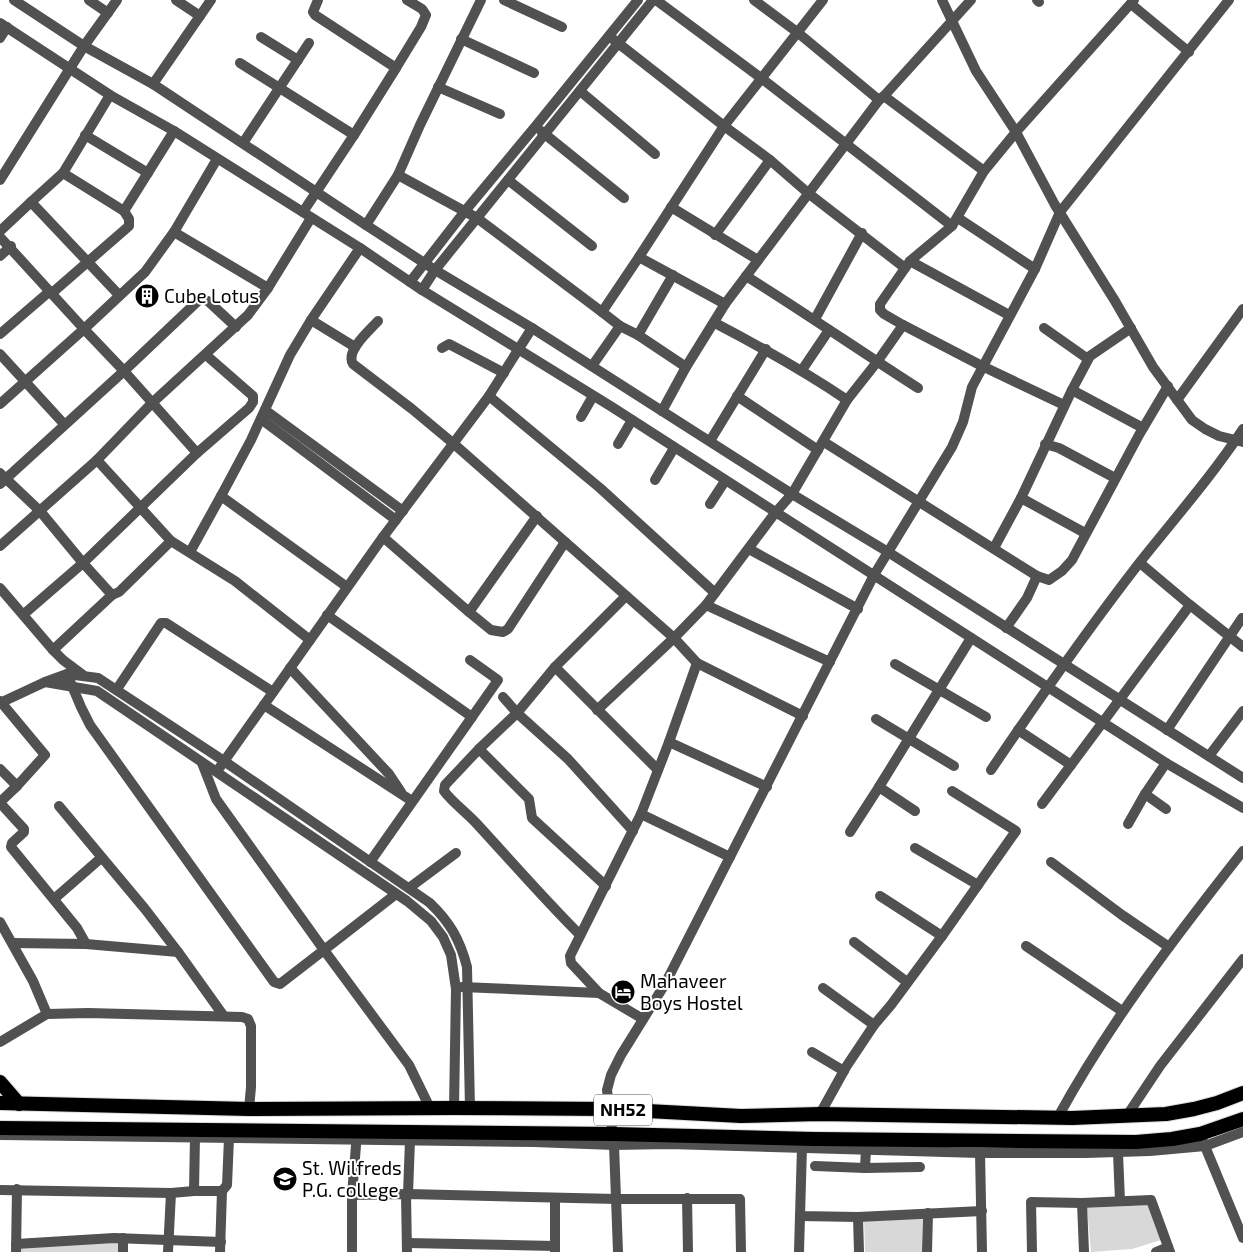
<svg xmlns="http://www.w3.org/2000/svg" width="1243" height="1252" viewBox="0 0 1243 1252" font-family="'Exo 2',sans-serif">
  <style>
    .green { fill: #d8d8d8 }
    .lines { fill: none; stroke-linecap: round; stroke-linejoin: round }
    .trunk-casing { stroke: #dbdbdb; stroke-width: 16 }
    .minor { stroke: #515151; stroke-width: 10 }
    .tertiary { stroke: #515151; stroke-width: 10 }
    .trunk { stroke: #000; stroke-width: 14 }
    .labels { text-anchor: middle; stroke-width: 4; stroke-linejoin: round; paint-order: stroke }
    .shield { fill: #fff; stroke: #4c4c4c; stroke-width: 1 }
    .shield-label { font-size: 18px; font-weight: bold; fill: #000 }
    .poi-label { font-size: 19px; fill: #000; stroke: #fff; text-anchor: start }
  </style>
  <rect width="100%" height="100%" fill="#fff"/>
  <g class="green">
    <polygon points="1150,1205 1161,1240 1132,1249 1091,1252 1087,1208"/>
    <polygon points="922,1217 922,1252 865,1252 864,1218"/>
    <polygon points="123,1238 123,1252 16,1252 16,1244"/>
  </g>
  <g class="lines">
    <defs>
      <g id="trunk">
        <polyline points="0,1082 19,1104"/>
        <polyline points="0,1103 249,1109 454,1108 610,1109 741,1116 820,1114 1072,1118 1166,1114 1194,1109 1217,1103 1243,1093"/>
        <polyline points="0,1128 613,1134 814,1139 1136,1142 1172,1139 1200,1134 1243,1119"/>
      </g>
    </defs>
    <use href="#trunk" class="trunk-casing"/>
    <g class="minor">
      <polyline points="14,0 84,46 153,84 211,0"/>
      <polyline points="89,0 108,13"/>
      <polyline points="176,0 200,16"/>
      <polyline points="504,0 562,27"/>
      <polyline points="656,0 761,78 952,226"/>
      <polyline points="754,0 797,32 879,100"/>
      <polyline points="1037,0 1039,2"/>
      <polyline points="1131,4 1189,52"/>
      <polyline points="0,23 110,95 174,131 360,248 422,290 612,407 1166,763 1243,808"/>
      <polyline points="609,36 724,126 770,160 808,193 905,268"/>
      <polyline points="261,37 298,60"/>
      <polyline points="0,38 7,27"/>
      <polyline points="461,39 534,73"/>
      <polyline points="240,63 354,135"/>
      <polyline points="396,68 421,27 426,15 422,9 407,0"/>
      <polyline points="153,84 366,225 398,175 420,125 481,0"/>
      <polyline points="438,87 500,114"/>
      <polyline points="580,91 655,154"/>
      <polyline points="884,96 984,171"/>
      <polyline points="541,131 624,198"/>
      <polyline points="85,135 148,173"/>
      <polyline points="243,143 309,43"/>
      <polyline points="63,173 124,211"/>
      <polyline points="398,175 477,218 602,312"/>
      <polyline points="0,180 84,46 117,0"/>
      <polyline points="508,180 592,246"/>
      <polyline points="31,202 63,173 110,95"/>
      <polyline points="671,207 758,260"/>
      <polyline points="303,212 354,135 396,68 315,15 313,12 318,0"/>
      <polyline points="1060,212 1229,0"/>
      <polyline points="958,218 1035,269"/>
      <polyline points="366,225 435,270 532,328 792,494 888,552 1243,778"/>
      <polyline points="0,231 31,202 119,295"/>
      <polyline points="174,232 268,288"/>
      <polyline points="715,235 770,160"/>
      <polyline points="0,237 84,329 0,404"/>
      <polyline points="0,256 11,246"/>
      <polyline points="639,257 724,126 823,0"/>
      <polyline points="910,261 1009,315"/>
      <path d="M746,276c58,36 114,75 172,112"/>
      <polyline points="410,282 465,211 535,127 638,0"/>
      <polyline points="422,290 435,270 653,0"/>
      <polyline points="52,293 129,226 129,219 124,211 174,131"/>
      <polyline points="815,319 862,233"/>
      <path d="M378,321c-8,9 -33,30 -25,43l59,45 42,35 220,194 23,25 106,53"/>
      <path d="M715,323c46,24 89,48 132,77"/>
      <polyline points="620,326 602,312 639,257 725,304"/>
      <polyline points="1044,328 1088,359"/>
      <polyline points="1131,328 1090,356 1072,390 1143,428"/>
      <polyline points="0,334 50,291"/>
      <polyline points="638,335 673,275"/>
      <polyline points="355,347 311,320 360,248"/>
      <polyline points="442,348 449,344 504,373"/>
      <polyline points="0,354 64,424"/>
      <polyline points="592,366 620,326 638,335 686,367"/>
      <polyline points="802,370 829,330"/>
      <polyline points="1072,390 1021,498 1085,533"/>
      <polyline points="489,396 600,488 715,593"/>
      <polyline points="737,396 818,450"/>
      <polyline points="1177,400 1243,309"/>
      <polyline points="1064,405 982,366 903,325 884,314 880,310 880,304 910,261 952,226 984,171 1016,132 1134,0"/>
      <polyline points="265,410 403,511"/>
      <polyline points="662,411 686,367 725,304 879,100 884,96 971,0"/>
      <polyline points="581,417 593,396"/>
      <polyline points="261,419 396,520"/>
      <polyline points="710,441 766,349"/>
      <polyline points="824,442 1037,576 1049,580 1062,571 1072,560 1139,435 1168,386"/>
      <polyline points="618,444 632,420"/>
      <polyline points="1045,444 1059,448 1115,478"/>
      <polyline points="197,453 249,408 253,402 253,396 206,355"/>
      <polyline points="97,460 171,541 235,581 310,640"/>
      <polyline points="0,473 40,511 83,563 112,595"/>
      <polyline points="655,480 674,448"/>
      <polyline points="0,484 124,371 200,299 208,301 236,327"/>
      <polyline points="221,496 251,440 290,355 311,320"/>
      <polyline points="710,504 725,481"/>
      <polyline points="383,537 469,612 491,630 503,632 508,629 565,542"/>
      <polyline points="0,546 97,460 152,403 248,315 268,288 311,218"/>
      <polyline points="994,548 1021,498"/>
      <polyline points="749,549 858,609"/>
      <polyline points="190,552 221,496 347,587"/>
      <polyline points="0,588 53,650 112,595 119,592 171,541"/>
      <polyline points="626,596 555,667 658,770"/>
      <polyline points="706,605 830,662"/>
      <polyline points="1190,605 1243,647"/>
      <polyline points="469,612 537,516"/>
      <polyline points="24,614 83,563 197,453 124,371 84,329 145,272 174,232 217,159"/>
      <polyline points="327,615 472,717 498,680 470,660"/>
      <polyline points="1006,628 1027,598 1037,576"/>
      <polyline points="53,650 63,660 83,675"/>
      <polyline points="895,664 986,717"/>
      <polyline points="555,667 517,713 568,759 633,831"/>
      <polyline points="290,668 389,774 401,792"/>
      <polyline points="67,674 81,707 90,725 274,982 280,984 324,950 216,799 202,763"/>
      <polyline points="45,682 97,691 407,901 431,921 443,937 451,955 456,989 454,1108"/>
      <polyline points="117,689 161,623 166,623 273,692"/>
      <path d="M503,697l14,16 -38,36 -34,36 -1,6c9,12 22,21 33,33 34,37 67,75 103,111"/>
      <polyline points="0,701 45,755 17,786 0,802"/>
      <path d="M0,703l45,-21 22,-8 31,4 126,83 206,142c20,19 30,37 37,64l3,141"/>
      <polyline points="264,705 412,801"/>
      <polyline points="597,710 674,638 706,605 775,513 792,494 847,400 877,362 903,325"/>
      <polyline points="876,719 954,766"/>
      <polyline points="1018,730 1071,765"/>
      <polyline points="1167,730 1242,618"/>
      <polyline points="669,742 767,787"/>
      <polyline points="479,749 529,799 532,818 606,886"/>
      <polyline points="1209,756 1243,711"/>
      <polyline points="220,767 383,537 489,396 532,328"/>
      <polyline points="0,769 17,786"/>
      <path d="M991,770c48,-71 97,-141 149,-208 35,-44 72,-86 103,-133"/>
      <polyline points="0,803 24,829 24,832 12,843 11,847 77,928 86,944 178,952"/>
      <polyline points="1042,804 1190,605 1140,563"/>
      <polyline points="59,806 145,909 178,952 223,1015"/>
      <polyline points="1166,809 1145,794 1166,763"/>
      <polyline points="915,811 879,787 971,638"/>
      <polyline points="641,814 730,857"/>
      <polyline points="1128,824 1145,794"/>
      <polyline points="850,832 879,787"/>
      <polyline points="915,848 978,885"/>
      <polyline points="370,862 472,717"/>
      <polyline points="1051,862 1122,915 1169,947"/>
      <polyline points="409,888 456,853"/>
      <polyline points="396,894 324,950 409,1065 430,1108"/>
      <polyline points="880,896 942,936"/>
      <polyline points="54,899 101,858"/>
      <polyline points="0,922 33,981 47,1014"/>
      <polyline points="854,942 907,982"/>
      <polyline points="13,943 86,944"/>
      <polyline points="1026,946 1122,1011"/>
      <polyline points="462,987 599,993"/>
      <polyline points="823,988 874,1025"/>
      <polyline points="643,1019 599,993 571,963 570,956 641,814 669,742 697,663"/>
      <polyline points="0,1042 47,1014 88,1013 242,1017 248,1019 251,1026 251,1087 249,1109"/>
      <polyline points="812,1052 844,1071"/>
      <polyline points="820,1114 846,1067 874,1025 891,1005 942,936 1016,831 952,791"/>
      <path d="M1058,1117c52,-95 118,-181 185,-266"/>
      <polyline points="1126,1117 1160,1066 1243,959"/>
      <polyline points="802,1147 800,1216 858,1217 982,1211"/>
      <polyline points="866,1149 865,1168 920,1167"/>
      <polyline points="980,1153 982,1252"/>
      <polyline points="1118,1153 1120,1201"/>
      <polyline points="815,1166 865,1168"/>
      <polyline points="0,1190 171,1193 194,1191 222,1191"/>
      <polyline points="194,1191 195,1137"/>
      <polyline points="406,1194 407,1252"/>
      <polyline points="408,1194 410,1140"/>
      <polyline points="352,1195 408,1194 617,1199 740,1199 741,1252"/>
      <polyline points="687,1198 688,1252"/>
      <polyline points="1082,1203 1084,1252"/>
      <polyline points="858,1217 859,1252"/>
      <polyline points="123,1238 123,1252"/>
      <polyline points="407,1243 555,1246"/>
      <polyline points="16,1244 114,1238 221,1242"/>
      <polyline points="16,1252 17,1189"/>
      <polyline points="168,1252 171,1193"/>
      <polyline points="220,1252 222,1191 227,1185 229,1138"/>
      <polyline points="352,1252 352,1195 357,1133"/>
      <polyline points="555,1252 555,1198"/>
      <polyline points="799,1252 800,1216"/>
      <polyline points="927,1252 928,1213"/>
      <polyline points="1032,1252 1031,1202 1082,1203 1151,1200 1170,1252"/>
      <polyline points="1156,1252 1168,1247"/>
    </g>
    <g class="tertiary">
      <polyline points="942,0 976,71 1016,132 1055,205 1115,301 1153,367 1192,420 1205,429 1219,436 1243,442"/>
      <polyline points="0,1135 534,1142 614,1145 669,1144 980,1153 1085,1153 1150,1151 1205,1146 1243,1132"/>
      <polyline points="1202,1139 1243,1238"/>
      <polyline points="618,1252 614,1145 607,1090 611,1075 621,1055 665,984 874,575 952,447 963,422 972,387 1035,269 1060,212"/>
    </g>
    <use href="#trunk" class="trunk"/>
  </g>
  <defs>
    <symbol id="building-disc" viewBox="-11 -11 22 22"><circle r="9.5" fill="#000" stroke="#fff"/><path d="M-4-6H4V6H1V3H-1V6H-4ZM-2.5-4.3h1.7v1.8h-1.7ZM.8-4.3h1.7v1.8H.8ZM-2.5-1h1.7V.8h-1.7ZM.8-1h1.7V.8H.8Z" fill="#fff"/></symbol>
    <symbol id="hotel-disc" viewBox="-11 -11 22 22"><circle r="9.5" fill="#000" stroke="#fff"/><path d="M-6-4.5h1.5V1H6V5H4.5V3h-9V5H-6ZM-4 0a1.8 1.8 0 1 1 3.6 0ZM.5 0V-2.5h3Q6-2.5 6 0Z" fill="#fff"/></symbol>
    <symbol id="university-disc" viewBox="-11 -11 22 22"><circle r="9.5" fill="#000" stroke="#fff"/><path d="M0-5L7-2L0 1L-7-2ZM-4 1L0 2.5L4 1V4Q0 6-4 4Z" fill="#fff"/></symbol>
  </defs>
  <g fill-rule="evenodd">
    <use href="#building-disc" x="133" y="282" width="28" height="28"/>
    <use href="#hotel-disc" x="609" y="978" width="28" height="28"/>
    <use href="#university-disc" x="271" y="1165" width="28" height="28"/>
  </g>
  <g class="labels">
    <rect class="shield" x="594" y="1094.5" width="58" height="31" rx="4"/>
    <g class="shield-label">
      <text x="623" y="1116">NH52</text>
    </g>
    <g class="poi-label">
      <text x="164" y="303">Cube Lotus</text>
      <text x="640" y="988">Mahaveer<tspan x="640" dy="22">Boys Hostel</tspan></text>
      <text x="302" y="1175">St. Wilfreds<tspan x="302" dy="22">P.G. college</tspan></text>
    </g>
  </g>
</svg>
